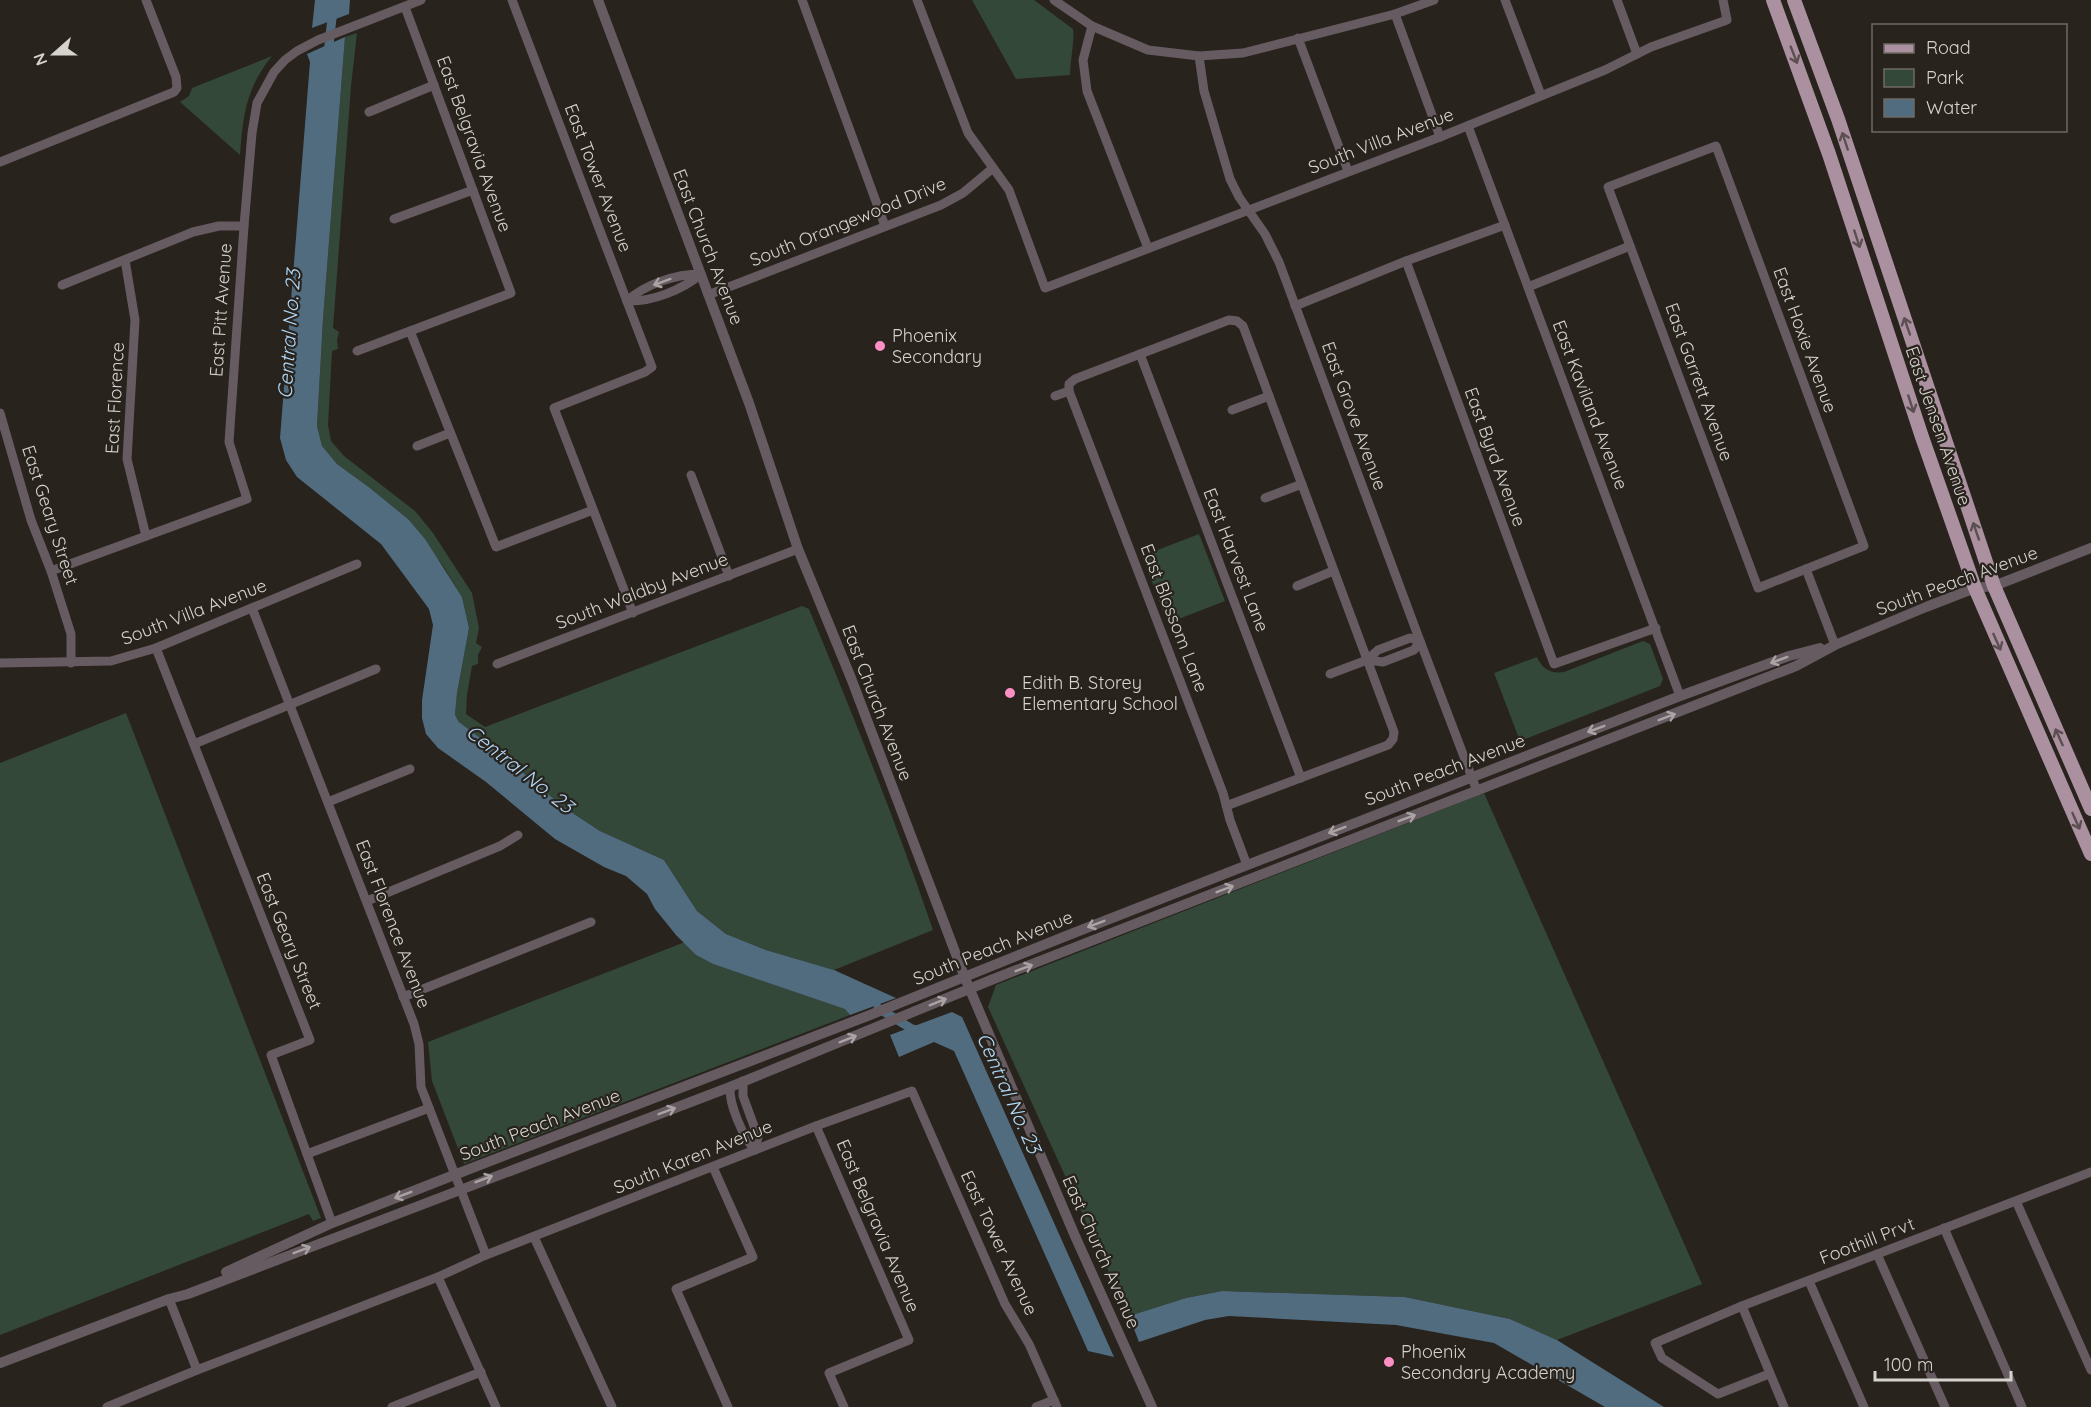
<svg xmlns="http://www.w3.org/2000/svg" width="2091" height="1407" viewBox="0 0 2091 1407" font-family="Quicksand,sans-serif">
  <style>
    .green { fill: #334838 }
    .water { fill: #516b7f }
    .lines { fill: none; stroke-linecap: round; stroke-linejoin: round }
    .canal { stroke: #516b7f; stroke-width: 9 }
    .minor { stroke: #675b62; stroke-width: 9 }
    .tertiary { stroke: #675b62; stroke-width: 10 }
    .primary { stroke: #ab91a0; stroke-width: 14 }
    .oneway { stroke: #5c4f51 }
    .oneway2 { stroke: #aaa3a3 }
    .poi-dot { fill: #fc8fc3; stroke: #28231d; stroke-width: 2 }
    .labels { text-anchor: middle; stroke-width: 4.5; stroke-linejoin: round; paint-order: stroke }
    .street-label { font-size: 18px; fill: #d6d3ce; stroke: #28231d }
    .poi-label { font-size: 18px; fill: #d6d3ce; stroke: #28231d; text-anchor: start }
    .water-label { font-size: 20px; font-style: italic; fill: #b1d9f8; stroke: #28231d }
  </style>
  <rect width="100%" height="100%" fill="#28231d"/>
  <g class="green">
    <path d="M972,0h62l39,29c2,9 -3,33 -3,46l-54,4z"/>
    <path d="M357,33l-6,53 -18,242 6,4 -2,8 1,9 -6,2 -4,74 3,16 13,15 71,55 18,22 39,60 7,35 -3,15 6,4 -4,8v9l-6,2 -5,29 -1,19 19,13 317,-121 7,3c44,106 87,213 124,321l-99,40 -68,-20 -40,-16 -29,-23 -33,-51 -64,-29 -38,-25 -62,-53 -41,-31 -4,-7 2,-22 12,-65 -7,-31 -19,-31 -35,-47 -38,-31 -33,-24 -15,-18 -5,-20 6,-107 22,-282z"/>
    <path d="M272,56c-26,32 -29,60 -32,99l-60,-53 9,-6 3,-8z"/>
    <polygon points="1199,534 1225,601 1168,623 1142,556"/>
    <path d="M1643,641l7,3 13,35 -3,7 -140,55 -26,-68 43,-16c5,12 14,17 27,15z"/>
    <polygon points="126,713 321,1218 313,1221 309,1214 0,1335 0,763"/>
    <polygon points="1484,793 1702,1284 1557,1340 1510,1319 1405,1297 1222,1291 1186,1298 1129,1316 988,1007 996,985"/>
    <polygon points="685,942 696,955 713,964 846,1009 850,1015 464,1164 432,1081 428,1042"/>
  </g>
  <g class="water">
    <polygon points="315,0 350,0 349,14 312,28"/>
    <polygon points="345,37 323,319 317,426 322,446 337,464 370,488 408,519 425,539 462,597 469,628 457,693 455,715 459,722 500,753 562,806 600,831 664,860 697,911 726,934 766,950 834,970 896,998 850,1015 845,1009 713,964 696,955 676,935 655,909 647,894 626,876 604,867 555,839 486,782 438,748 426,734 422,718 422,700 433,625 429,609 381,544 297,477 286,460 280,438 310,62 307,54"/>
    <polygon points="952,1012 962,1017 1114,1357 1088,1351 954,1051 934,1042 899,1057 890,1035"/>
    <polygon points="1222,1291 1405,1297 1510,1319 1557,1340 1664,1407 1605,1407 1494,1343 1396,1325 1229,1316 1205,1320 1139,1342 1129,1316 1186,1298"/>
  </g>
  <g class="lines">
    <g class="canal">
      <polyline points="328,54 334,0"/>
      <polyline points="878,1008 912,1029 921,1031"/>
    </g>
    <g class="minor">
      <polyline points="512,0 652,367 645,372 554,408 633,613"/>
      <polyline points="802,0 885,226"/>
      <polyline points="917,0 968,133 1009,190 1045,288 1440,137 1605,70 1651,47 1727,20 1723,0"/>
      <polyline points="1054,0 1092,26 1148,50 1199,56 1243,53 1395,14 1434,0"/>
      <polyline points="1505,0 1541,95"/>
      <polyline points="1617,0 1637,54"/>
      <polyline points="1395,14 1440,137"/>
      <polyline points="1092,26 1083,60 1087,91 1148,248"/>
      <polyline points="1298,38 1348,171"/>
      <polyline points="1199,56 1204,91 1230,179 1239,197 1265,234 1279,262 1420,641 1477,791"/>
      <polyline points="369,112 434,85"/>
      <polyline points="1468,126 1680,696"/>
      <polygon points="1716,146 1864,546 1758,588 1608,187"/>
      <polyline points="0,162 174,92 177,88 176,77 146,0"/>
      <polyline points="394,219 473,190"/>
      <polyline points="125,260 135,320 127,459 146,536"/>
      <polyline points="1406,261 1554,664 1656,628"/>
      <polyline points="62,285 193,232 219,226 244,226"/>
      <polyline points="1528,287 1630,246"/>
      <polyline points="708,295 941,205 963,193 993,168"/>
      <path d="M627,301c18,-17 49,-27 74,-27"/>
      <path d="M627,301c25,1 55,-11 74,-27"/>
      <polyline points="1295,306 1406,261 1505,225"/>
      <polyline points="410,331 496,547 593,510"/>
      <polyline points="357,351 511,293 405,7"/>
      <polyline points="1140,354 1301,778"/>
      <polyline points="1055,396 1069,391"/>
      <polyline points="1232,410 1269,396"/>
      <polyline points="0,413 31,520 51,571 71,634 71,663"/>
      <polyline points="417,446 450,433"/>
      <polyline points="691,475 729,576"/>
      <polyline points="1265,498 1302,484"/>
      <polyline points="1806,569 1835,645"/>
      <polyline points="51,571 247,499 229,442 244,226 252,133 257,103 274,72 285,60 297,51 318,40 421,0"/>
      <polyline points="1297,586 1333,571"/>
      <polyline points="252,608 414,1024 419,1044 421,1087 486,1255"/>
      <polyline points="156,648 310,1040 271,1055 332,1223"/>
      <polyline points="0,663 111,661 156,648 357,564"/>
      <polyline points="497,664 798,549"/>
      <polyline points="1330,674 1367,660 1378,650 1410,638 1420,641 1414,650 1383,662 1367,660"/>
      <polyline points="194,744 376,669"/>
      <polyline points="328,802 410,769"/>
      <polyline points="1226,806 1388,745 1393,739 1394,732 1243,326 1237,321 1229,320 1075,379 1069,384 1069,391 1223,793 1230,820 1247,865"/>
      <polyline points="367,901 500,846 518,835"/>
      <polyline points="403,997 591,922"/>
      <polyline points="743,1081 743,1096 758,1137 755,1150"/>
      <path d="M730,1087c-1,18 13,50 25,63"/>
      <polyline points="816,1126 909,1340 829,1373 844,1407"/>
      <polyline points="307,1154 429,1108"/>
      <polyline points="713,1167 753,1257 676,1289 728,1407"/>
      <polyline points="2016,1201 2091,1370"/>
      <polyline points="1944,1228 2022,1407"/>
      <polyline points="534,1237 612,1407"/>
      <polyline points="1877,1254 1945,1407"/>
      <polyline points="438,1277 496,1407"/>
      <polyline points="1809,1281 1864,1407"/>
      <polyline points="169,1299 197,1370"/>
      <polyline points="1742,1306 1784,1407"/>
      <polyline points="1769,1374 1718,1394 1662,1358 1655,1343 1742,1306 2091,1172"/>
      <polyline points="107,1407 197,1370 438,1277 486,1255 816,1126 912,1091 1005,1304 1029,1344 1057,1407"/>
      <polyline points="392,1407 481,1372"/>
      <polyline points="1036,1407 1054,1400"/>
    </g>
    <g class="tertiary">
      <polyline points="598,0 749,403 798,549 851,678 965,978 1075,1236 1152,1407"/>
      <polyline points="226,1272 332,1223 454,1175 870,1015 1066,936 1680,696 1789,656 1820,648"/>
      <polyline points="0,1363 169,1299 188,1294 730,1087 991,980 1796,666 1835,645 1926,607 1975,588 1994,586 2091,548"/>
    </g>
    <g class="primary">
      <polyline points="1773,0 1829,154 1922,437 1975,588 2091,854"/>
      <polyline points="1794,0 1838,119 1994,586 2091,809"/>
    </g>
  </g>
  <defs><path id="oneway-shaft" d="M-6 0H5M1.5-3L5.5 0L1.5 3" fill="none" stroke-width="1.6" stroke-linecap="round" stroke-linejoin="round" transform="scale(1.5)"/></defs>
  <g class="oneway">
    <use href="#oneway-shaft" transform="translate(1794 55) rotate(69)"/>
    <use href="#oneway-shaft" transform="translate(1845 141) rotate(-108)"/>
    <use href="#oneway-shaft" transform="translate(1857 239) rotate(72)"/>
    <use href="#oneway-shaft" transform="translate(1907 326) rotate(-109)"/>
    <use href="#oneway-shaft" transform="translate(1911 404) rotate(72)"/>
    <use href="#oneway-shaft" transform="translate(1976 531) rotate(-109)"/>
    <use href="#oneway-shaft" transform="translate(1997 642) rotate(66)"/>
    <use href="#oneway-shaft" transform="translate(2059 737) rotate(-114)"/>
    <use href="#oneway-shaft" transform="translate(2076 821) rotate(66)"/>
  </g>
  <g class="oneway2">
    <use href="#oneway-shaft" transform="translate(662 282) rotate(160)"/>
    <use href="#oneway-shaft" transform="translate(1779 660) rotate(160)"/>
    <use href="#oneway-shaft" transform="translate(1667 717) rotate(-21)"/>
    <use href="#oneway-shaft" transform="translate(1596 729) rotate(159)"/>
    <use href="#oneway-shaft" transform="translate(1407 818) rotate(-21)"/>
    <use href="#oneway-shaft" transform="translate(1337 830) rotate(159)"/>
    <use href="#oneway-shaft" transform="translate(1225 889) rotate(-21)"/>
    <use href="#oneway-shaft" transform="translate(1096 924) rotate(159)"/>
    <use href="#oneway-shaft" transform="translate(1024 968) rotate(-21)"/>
    <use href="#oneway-shaft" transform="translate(938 1002) rotate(-22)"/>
    <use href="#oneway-shaft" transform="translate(848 1039) rotate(-22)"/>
    <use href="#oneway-shaft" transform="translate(667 1111) rotate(-21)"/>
    <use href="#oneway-shaft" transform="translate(484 1179) rotate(-21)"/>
    <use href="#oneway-shaft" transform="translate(403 1195) rotate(159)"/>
    <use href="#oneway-shaft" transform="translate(302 1250) rotate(-21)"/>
  </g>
  <g class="poi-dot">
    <circle cx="880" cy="346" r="6"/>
    <circle cx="1010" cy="693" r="6"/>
    <circle cx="1389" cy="1362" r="6"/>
  </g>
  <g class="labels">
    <g class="street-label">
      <text transform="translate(1381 141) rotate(-21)" y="6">South Villa Avenue</text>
      <text transform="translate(474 144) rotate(70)" y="6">East Belgravia Avenue</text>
      <text transform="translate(598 178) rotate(69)" y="6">East Tower Avenue</text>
      <text transform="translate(848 222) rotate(-22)" y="6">South Orangewood Drive</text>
      <text transform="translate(708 247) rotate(69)" y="6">East Church Avenue</text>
      <text transform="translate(221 310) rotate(-86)" y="6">East Pitt Avenue</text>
      <text transform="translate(1805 340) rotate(70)" y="6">East Hoxie Avenue</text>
      <text transform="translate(1699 382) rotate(70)" y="6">East Garrett Avenue</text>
      <text transform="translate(115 398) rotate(-87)" y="6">East Florence</text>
      <text transform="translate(1590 405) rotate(69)" y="6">East Kaviland Avenue</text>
      <text transform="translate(1354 416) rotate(70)" y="6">East Grove Avenue</text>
      <text transform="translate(1938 426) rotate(71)" y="6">East Jensen Avenue</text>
      <text transform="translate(1495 457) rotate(70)" y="6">East Byrd Avenue</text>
      <text transform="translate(50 515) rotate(72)" y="6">East Geary Street</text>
      <text transform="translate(1236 560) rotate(69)" y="6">East Harvest Lane</text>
      <text transform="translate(1957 581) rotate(-20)" y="6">South Peach Avenue</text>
      <text transform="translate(642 591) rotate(-21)" y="6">South Waldby Avenue</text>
      <text transform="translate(194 612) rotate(-21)" y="6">South Villa Avenue</text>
      <text transform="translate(1174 618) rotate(69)" y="6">East Blossom Lane</text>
      <text transform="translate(877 703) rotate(69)" y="6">East Church Avenue</text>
      <text transform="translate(1445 770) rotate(-21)" y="6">South Peach Avenue</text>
      <text transform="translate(393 924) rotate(69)" y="6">East Florence Avenue</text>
      <text transform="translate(289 941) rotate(68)" y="6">East Geary Street</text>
      <text transform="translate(993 948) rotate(-22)" y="6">South Peach Avenue</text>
      <text transform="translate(540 1125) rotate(-21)" y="6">South Peach Avenue</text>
      <text transform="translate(693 1157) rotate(-22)" y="6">South Karen Avenue</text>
      <text transform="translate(878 1226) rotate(67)" y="6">East Belgravia Avenue</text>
      <text transform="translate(1867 1241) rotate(-21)" y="6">Foothill Prvt</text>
      <text transform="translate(999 1243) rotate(65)" y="6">East Tower Avenue</text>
      <text transform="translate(1101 1252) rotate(66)" y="6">East Church Avenue</text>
    </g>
    <g class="poi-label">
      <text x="892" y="342">Phoenix<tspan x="892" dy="21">Secondary</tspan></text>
      <text x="1022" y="689">Edith B. Storey<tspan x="1022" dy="21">Elementary School</tspan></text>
      <text x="1401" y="1358">Phoenix<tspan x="1401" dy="21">Secondary Academy</tspan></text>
    </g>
    <g class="water-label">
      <text transform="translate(289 334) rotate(-86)" y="7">Central No. 23</text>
      <text transform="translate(520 769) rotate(38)" y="7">Central No. 23</text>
      <text transform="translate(1009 1093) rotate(66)" y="7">Central No. 23</text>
    </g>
  </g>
  <rect x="1872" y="24" width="195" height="108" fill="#28231d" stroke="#6e6964" stroke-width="1.5"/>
  <rect x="1884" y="44" width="30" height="9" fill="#ab91a0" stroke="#6e6964" stroke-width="1.5"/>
  <text x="1926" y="54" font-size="18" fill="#d6d3ce">Road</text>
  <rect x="1884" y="69" width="30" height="18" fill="#334838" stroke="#6e6964" stroke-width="1.5"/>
  <text x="1926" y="84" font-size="18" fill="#d6d3ce">Park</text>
  <rect x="1884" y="99" width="30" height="18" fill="#516b7f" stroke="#6e6964" stroke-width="1.5"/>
  <text x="1926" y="114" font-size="18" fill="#d6d3ce">Water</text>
  <g transform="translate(54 54) rotate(249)" stroke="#28231d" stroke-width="4.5" paint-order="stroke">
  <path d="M0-4.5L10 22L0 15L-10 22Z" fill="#d6d3ce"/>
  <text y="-9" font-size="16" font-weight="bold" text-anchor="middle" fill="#d6d3ce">N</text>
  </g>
  <path d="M1875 1371v9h136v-9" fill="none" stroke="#d6d3ce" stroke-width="3"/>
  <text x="1884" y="1371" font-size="18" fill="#d6d3ce" stroke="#28231d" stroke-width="4.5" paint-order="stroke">100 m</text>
</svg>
